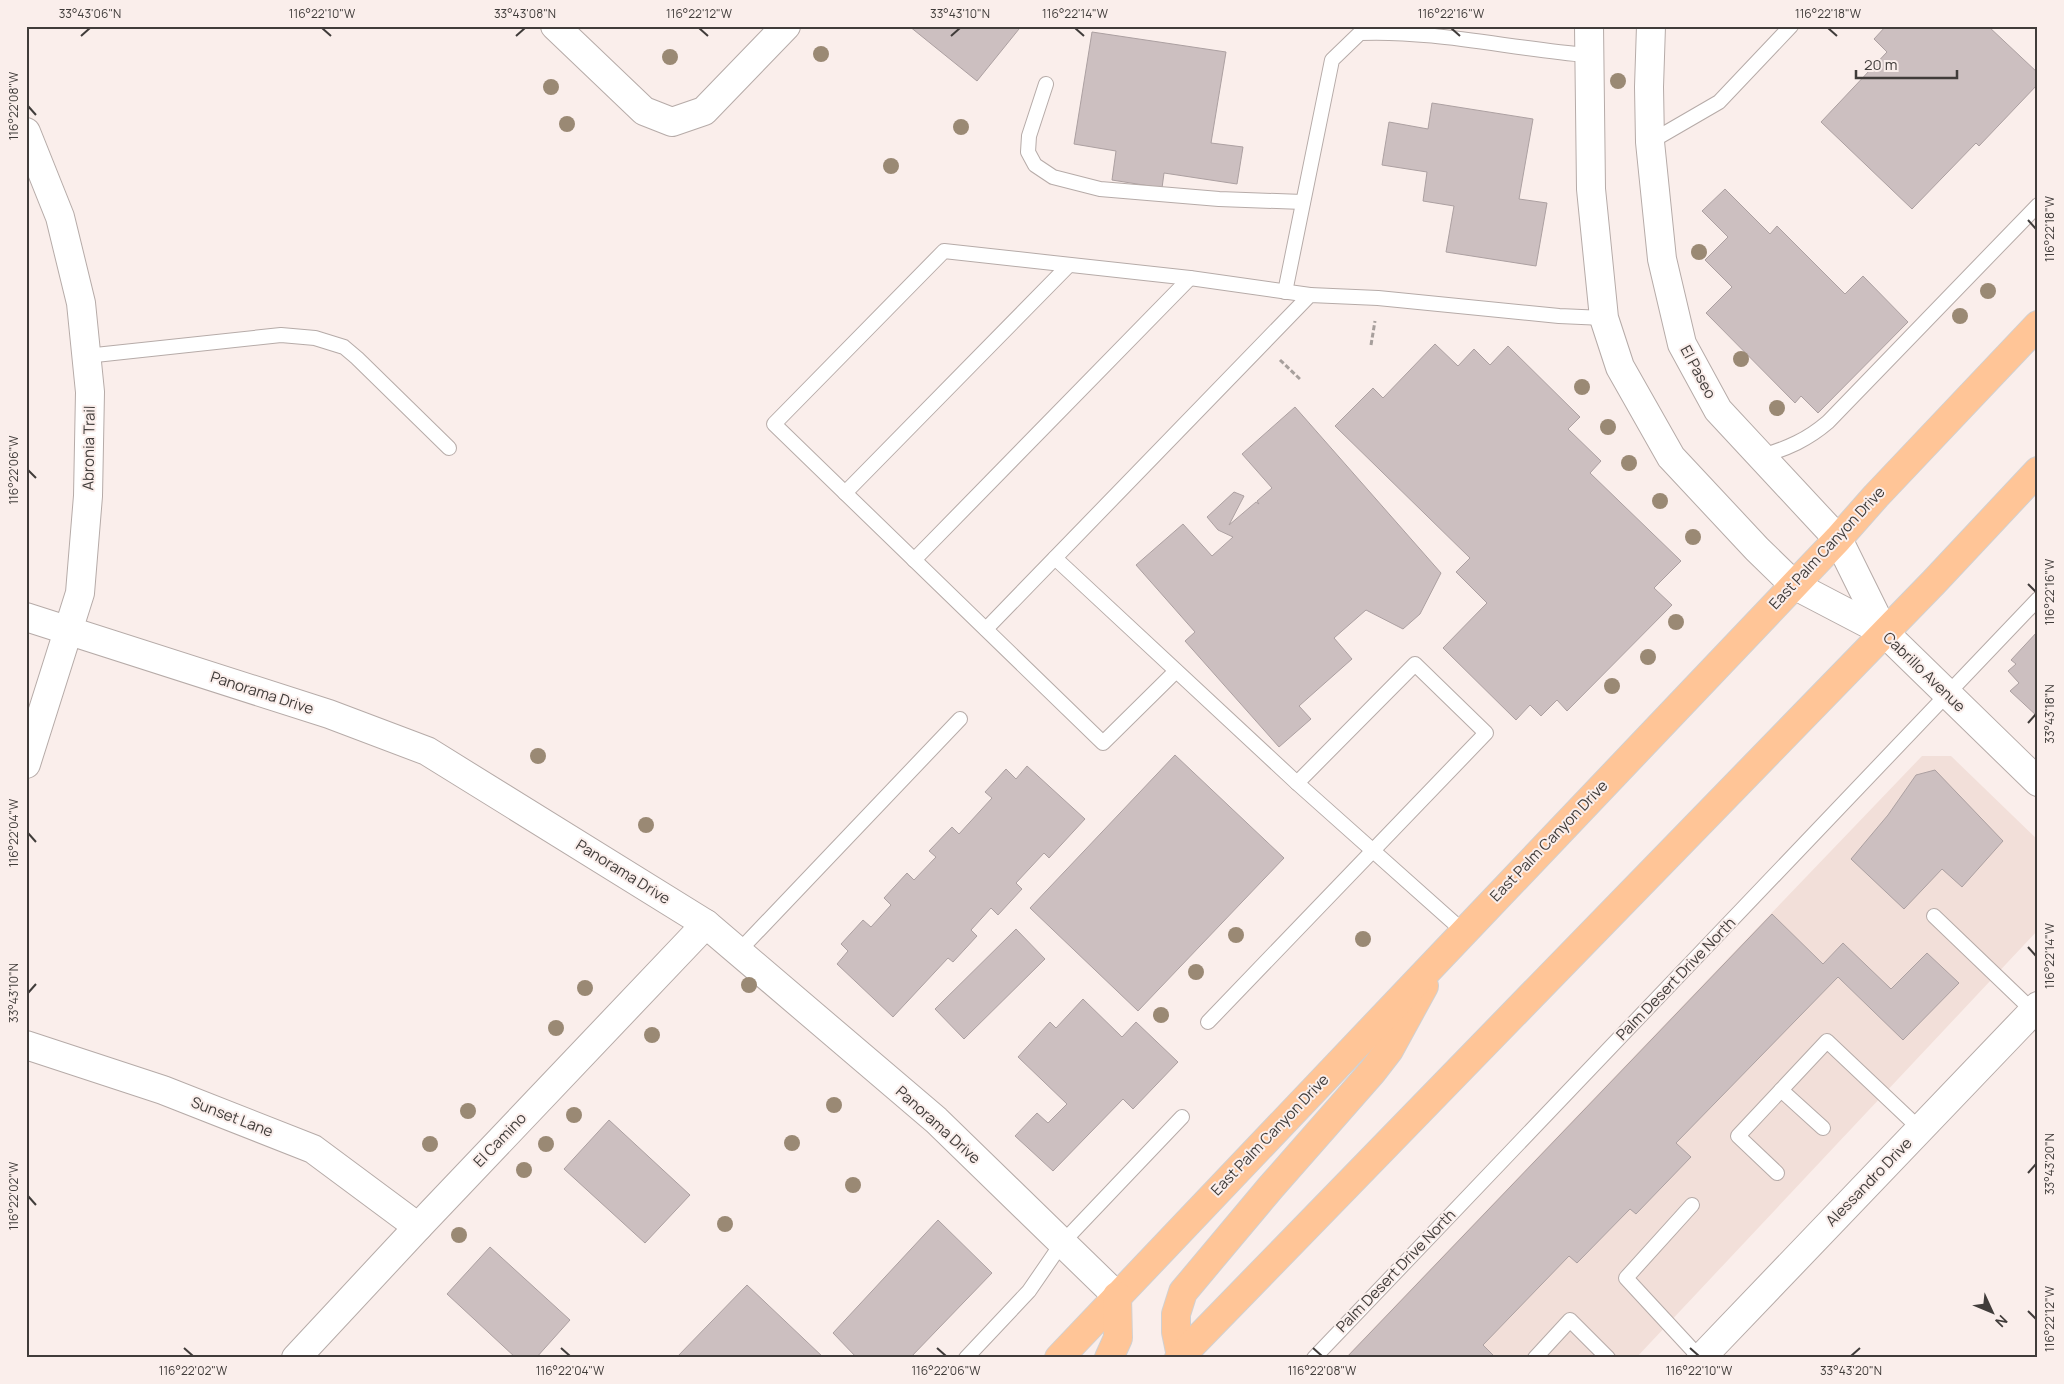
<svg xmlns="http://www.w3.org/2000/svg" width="2064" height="1384" viewBox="0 0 2064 1384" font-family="Manrope,sans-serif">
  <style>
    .built { fill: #f2dfd9 }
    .building { fill: #ccbfc0; stroke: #aca0a1 }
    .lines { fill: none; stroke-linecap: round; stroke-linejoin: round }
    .lane-casing { stroke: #b6aba8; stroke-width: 16 }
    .street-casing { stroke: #b6aba8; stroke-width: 30 }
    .secondary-casing { stroke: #b6aba8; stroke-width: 30 }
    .primary-casing { stroke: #d1d0d0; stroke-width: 30 }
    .path { stroke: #a79f9c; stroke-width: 3; stroke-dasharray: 5 2.5; stroke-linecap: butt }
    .lane { stroke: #fff; stroke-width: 14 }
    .street { stroke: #fff; stroke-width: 28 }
    .secondary { stroke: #fff; stroke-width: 28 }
    .primary { stroke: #ffc597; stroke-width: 28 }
    .tree { fill: #9a8974 }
    .ticks { fill: none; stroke: #403c3a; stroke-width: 2 }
    .labels { text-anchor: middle; stroke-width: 4; stroke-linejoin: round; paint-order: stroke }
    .street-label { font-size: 15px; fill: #403c3a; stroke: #faeeeb }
    .neatline { fill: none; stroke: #403c3a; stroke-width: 2 }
    .ticks-label { font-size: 12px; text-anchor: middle; fill: #403c3a }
  </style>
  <rect width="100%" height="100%" fill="#faeeeb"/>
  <polygon class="built" points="1922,756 1951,756 2038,840 2038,930 1636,1358 1345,1358"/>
  <g class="building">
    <polygon points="909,26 1016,26 1019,29 977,81"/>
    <polygon points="1886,26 1988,26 2038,73 2038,84 1979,146 1976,143 1912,209 1821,122 1887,52 1874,39"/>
    <polygon points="1092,32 1226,52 1211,143 1243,147 1237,184 1164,173 1162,188 1112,180 1116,151 1074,144"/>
    <polygon points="1432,103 1533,119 1519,199 1547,203 1536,266 1446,252 1454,206 1423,201 1427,172 1382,165 1389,122 1428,129"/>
    <polygon points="1725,189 1770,234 1777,226 1845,294 1863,276 1908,322 1818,413 1801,396 1795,403 1706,313 1732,287 1705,260 1728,237 1702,211"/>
    <polygon points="1435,344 1458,366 1474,349 1490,365 1508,346 1580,417 1568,429 1601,461 1590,473 1681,561 1654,588 1672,605 1567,711 1557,700 1541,716 1530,705 1516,720 1443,648 1487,603 1456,572 1470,558 1335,426 1373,388 1383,398"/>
    <polygon points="1295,407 1441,573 1420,614 1403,629 1366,610 1334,638 1352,659 1299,706 1311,719 1279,747 1185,641 1195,632 1136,565 1183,524 1212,556 1233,537 1218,530 1207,517 1234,492 1244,496 1229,525 1256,502 1259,504 1257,501 1272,488 1242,454"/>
    <polygon points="2038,631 2038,717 2010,691 2019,683 2008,671 2016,664 2011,660"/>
    <polygon points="1175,755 1284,858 1138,1011 1030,908"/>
    <polygon points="1027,766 1085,819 1049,858 1044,853 1016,883 1022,889 998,915 991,908 971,930 977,936 953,962 948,958 893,1017 837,964 848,951 841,944 863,920 871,927 891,905 884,898 907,873 914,880 936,857 929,851 952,827 959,834 992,798 985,792 1006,769 1016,779"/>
    <polygon points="1935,770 2003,841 1962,887 1942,869 1904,909 1851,859 1888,815 1916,775"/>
    <polygon points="1772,914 1823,964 1843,943 1891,989 1927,953 1959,983 1903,1040 1838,977 1676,1143 1691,1157 1636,1214 1630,1209 1577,1263 1569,1256 1483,1345 1496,1358 1346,1358"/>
    <polygon points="1016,929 1045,959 964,1039 935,1009"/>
    <polygon points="1083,999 1122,1037 1136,1022 1178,1062 1133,1109 1123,1099 1053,1171 1015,1136 1037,1113 1048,1123 1067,1104 1018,1057 1050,1022 1056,1028"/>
    <polygon points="609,1120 690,1195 645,1243 564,1169"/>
    <polygon points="938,1220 992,1273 910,1358 857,1358 833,1333"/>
    <polygon points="490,1247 570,1320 536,1358 516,1358 447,1294"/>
    <polygon points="747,1285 824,1358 676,1358"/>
  </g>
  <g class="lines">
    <defs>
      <g id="lane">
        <polyline points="1046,84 1029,136 1028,152 1035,165 1053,177 1100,189 1219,199 1303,202"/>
        <polyline points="1650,142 1719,102 1791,26"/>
        <path d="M1285,292l47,-232 28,-27c76,-3 152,16 227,22"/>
        <polyline points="86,356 281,335 315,338 344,347 357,358 449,448"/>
        <path d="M1762,456c26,-8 45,-16 66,-34l210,-217"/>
        <polyline points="845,493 1069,265"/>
        <polyline points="1055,558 1297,783 1463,931"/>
        <polyline points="914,560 1190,278"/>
        <polyline points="986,629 1310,295 1378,298 1559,316 1604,318"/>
        <polyline points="1176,671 1103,743 774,424 944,251 1190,278 1310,295"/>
        <polyline points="1934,916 2033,1011"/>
        <polyline points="738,952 960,719"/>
        <polyline points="1208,1022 1486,733 1415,664 1297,783"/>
        <polyline points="1781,1090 1823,1128"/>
        <polyline points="1777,1173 1738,1136 1827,1041 1920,1129"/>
        <polyline points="1692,1205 1626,1278 1700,1358"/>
        <polyline points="966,1358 1029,1291 1062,1243 1182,1117"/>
        <polyline points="1314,1358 2038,599"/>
        <polyline points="1535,1358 1570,1320 1608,1358"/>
      </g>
      <g id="street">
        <polyline points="555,26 644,111 672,122 704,111 786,26"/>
        <polyline points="26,132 60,217 81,303 90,392 88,496 80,593 26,764"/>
        <polyline points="26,617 329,714 427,751 706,924 936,1120 1117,1296"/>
        <polyline points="1884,632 2038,782"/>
        <polyline points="26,1045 163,1090 313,1149 418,1227"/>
        <polyline points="296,1358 418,1227 706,924"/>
        <polyline points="1701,1358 2038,1006"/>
      </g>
      <g id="secondary">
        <polyline points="1589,26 1591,189 1604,318 1620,367 1671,457 1757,549 1794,585 1884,632"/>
        <polyline points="1651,26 1649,87 1650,142 1662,259 1682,344 1718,410 1838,539 1884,632"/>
      </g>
      <g id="primary">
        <polyline points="1181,1356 1176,1332 1176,1314 1183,1292 1271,1187 1372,1072 1389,1050 1424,986"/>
        <polyline points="1059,1358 1838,539 1876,496 2038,325"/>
        <polyline points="1109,1358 1118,1338 1117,1296"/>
        <polyline points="1179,1358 1934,582 2038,471"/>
      </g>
    </defs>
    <use href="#lane" class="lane-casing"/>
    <use href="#street" class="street-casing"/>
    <use href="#secondary" class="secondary-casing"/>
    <use href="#primary" class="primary-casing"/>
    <g class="path">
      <polyline points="1371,345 1375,321"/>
      <polyline points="1280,360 1301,380"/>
    </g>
    <use href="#lane" class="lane"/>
    <use href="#street" class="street"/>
    <use href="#secondary" class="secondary"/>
    <use href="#primary" class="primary"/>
  </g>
  <g class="tree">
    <circle cx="821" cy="54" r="8"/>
    <circle cx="670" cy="57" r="8"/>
    <circle cx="1618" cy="81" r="8"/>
    <circle cx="551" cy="87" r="8"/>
    <circle cx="567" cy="124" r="8"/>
    <circle cx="961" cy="127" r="8"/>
    <circle cx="891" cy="166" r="8"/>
    <circle cx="1699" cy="252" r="8"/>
    <circle cx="1988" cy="291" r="8"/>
    <circle cx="1960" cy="316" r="8"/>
    <circle cx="1741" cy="359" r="8"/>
    <circle cx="1582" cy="387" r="8"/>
    <circle cx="1777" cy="408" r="8"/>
    <circle cx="1608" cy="427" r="8"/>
    <circle cx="1629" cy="463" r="8"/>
    <circle cx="1660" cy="501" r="8"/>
    <circle cx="1693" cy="537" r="8"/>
    <circle cx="1676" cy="622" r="8"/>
    <circle cx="1648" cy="657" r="8"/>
    <circle cx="1612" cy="686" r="8"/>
    <circle cx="538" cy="756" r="8"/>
    <circle cx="646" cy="825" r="8"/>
    <circle cx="1236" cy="935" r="8"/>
    <circle cx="1363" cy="939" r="8"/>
    <circle cx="1196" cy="972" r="8"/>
    <circle cx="749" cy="985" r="8"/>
    <circle cx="585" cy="988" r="8"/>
    <circle cx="1161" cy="1015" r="8"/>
    <circle cx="556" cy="1028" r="8"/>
    <circle cx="652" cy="1035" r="8"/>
    <circle cx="834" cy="1105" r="8"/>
    <circle cx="468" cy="1111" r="8"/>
    <circle cx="574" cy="1115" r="8"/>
    <circle cx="792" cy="1143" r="8"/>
    <circle cx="430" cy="1144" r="8"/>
    <circle cx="546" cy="1144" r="8"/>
    <circle cx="524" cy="1170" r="8"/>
    <circle cx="853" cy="1185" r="8"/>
    <circle cx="725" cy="1224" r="8"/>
    <circle cx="459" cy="1235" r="8"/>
  </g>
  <path class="ticks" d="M322,28l9,8M699,28l9,8M1075,28l9,8M1451,28l9,8M1828,28l9,8M81,36l9,-8M516,36l9,-8M951,36l9,-8M28,106l8,9M2028,220l8,9M28,470l8,8M2028,584l8,8M2028,723l8,-9M28,833l8,9M2028,947l8,9M28,993l8,-9M2028,1173l8,-9M28,1196l8,9M2028,1311l8,8M184,1348l9,8M561,1348l9,8M937,1348l9,8M1313,1348l9,8M1690,1348l9,8M1851,1356l9,-8"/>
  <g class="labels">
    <g class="street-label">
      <text transform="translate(1698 372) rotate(62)" y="5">El Paseo</text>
      <text transform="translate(89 448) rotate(-89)" y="5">Abronia Trail</text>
      <text transform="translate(1827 548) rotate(-47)" y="5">East Palm Canyon Drive</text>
      <text transform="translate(1924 672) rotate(44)" y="5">Cabrillo Avenue</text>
      <text transform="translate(262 693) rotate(18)" y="5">Panorama Drive</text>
      <text transform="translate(1549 841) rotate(-46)" y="5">East Palm Canyon Drive</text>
      <text transform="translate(623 872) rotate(32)" y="5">Panorama Drive</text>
      <text transform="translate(1676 979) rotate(-46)" y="5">Palm Desert Drive North</text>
      <text transform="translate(232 1117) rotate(21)" y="5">Sunset Lane</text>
      <text transform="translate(938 1125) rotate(42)" y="5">Panorama Drive</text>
      <text transform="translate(1270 1135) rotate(-46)" y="5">East Palm Canyon Drive</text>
      <text transform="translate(500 1140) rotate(-46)" y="5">El Camino</text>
      <text transform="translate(1869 1182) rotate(-46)" y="5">Alessandro Drive</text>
      <text transform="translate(1396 1271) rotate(-46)" y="5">Palm Desert Drive North</text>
    </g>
  </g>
  <rect width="2064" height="1384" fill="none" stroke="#faeeeb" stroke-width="55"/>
  <g transform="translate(1992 1312) rotate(134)" stroke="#faeeeb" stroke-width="4" paint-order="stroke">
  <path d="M0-4L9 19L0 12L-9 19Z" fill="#403c3a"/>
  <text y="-8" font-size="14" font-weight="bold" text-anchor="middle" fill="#403c3a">N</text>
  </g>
  <path d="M1856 70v8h101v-8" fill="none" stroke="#403c3a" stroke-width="2.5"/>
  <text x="1864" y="70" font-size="15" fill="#403c3a" stroke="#faeeeb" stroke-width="4" paint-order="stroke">20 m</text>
  <rect x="28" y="28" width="2008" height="1328" class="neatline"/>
  <g class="ticks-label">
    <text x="90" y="18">33°43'06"N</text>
    <text x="322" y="18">116°22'10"W</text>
    <text x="525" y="18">33°43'08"N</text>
    <text x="699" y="18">116°22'12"W</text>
    <text x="960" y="18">33°43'10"N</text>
    <text x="1075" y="18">116°22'14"W</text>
    <text x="1451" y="18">116°22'16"W</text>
    <text x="1828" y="18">116°22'18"W</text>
    <text transform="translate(14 106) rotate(-90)" y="4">116°22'08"W</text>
    <text transform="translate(2050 229) rotate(-90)" y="4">116°22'18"W</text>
    <text transform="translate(14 470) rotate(-90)" y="4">116°22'06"W</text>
    <text transform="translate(2050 592) rotate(-90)" y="4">116°22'16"W</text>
    <text transform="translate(2050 714) rotate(-90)" y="4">33°43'18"N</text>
    <text transform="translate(14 833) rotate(-90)" y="4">116°22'04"W</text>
    <text transform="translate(2050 956) rotate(-90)" y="4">116°22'14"W</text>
    <text transform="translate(14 993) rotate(-90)" y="4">33°43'10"N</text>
    <text transform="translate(2050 1164) rotate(-90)" y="4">33°43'20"N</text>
    <text transform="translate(14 1196) rotate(-90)" y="4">116°22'02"W</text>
    <text transform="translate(2050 1319) rotate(-90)" y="4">116°22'12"W</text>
    <text x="193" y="1375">116°22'02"W</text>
    <text x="570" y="1375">116°22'04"W</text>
    <text x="946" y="1375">116°22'06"W</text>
    <text x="1322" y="1375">116°22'08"W</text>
    <text x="1699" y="1375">116°22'10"W</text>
    <text x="1851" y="1375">33°43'20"N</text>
  </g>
</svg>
